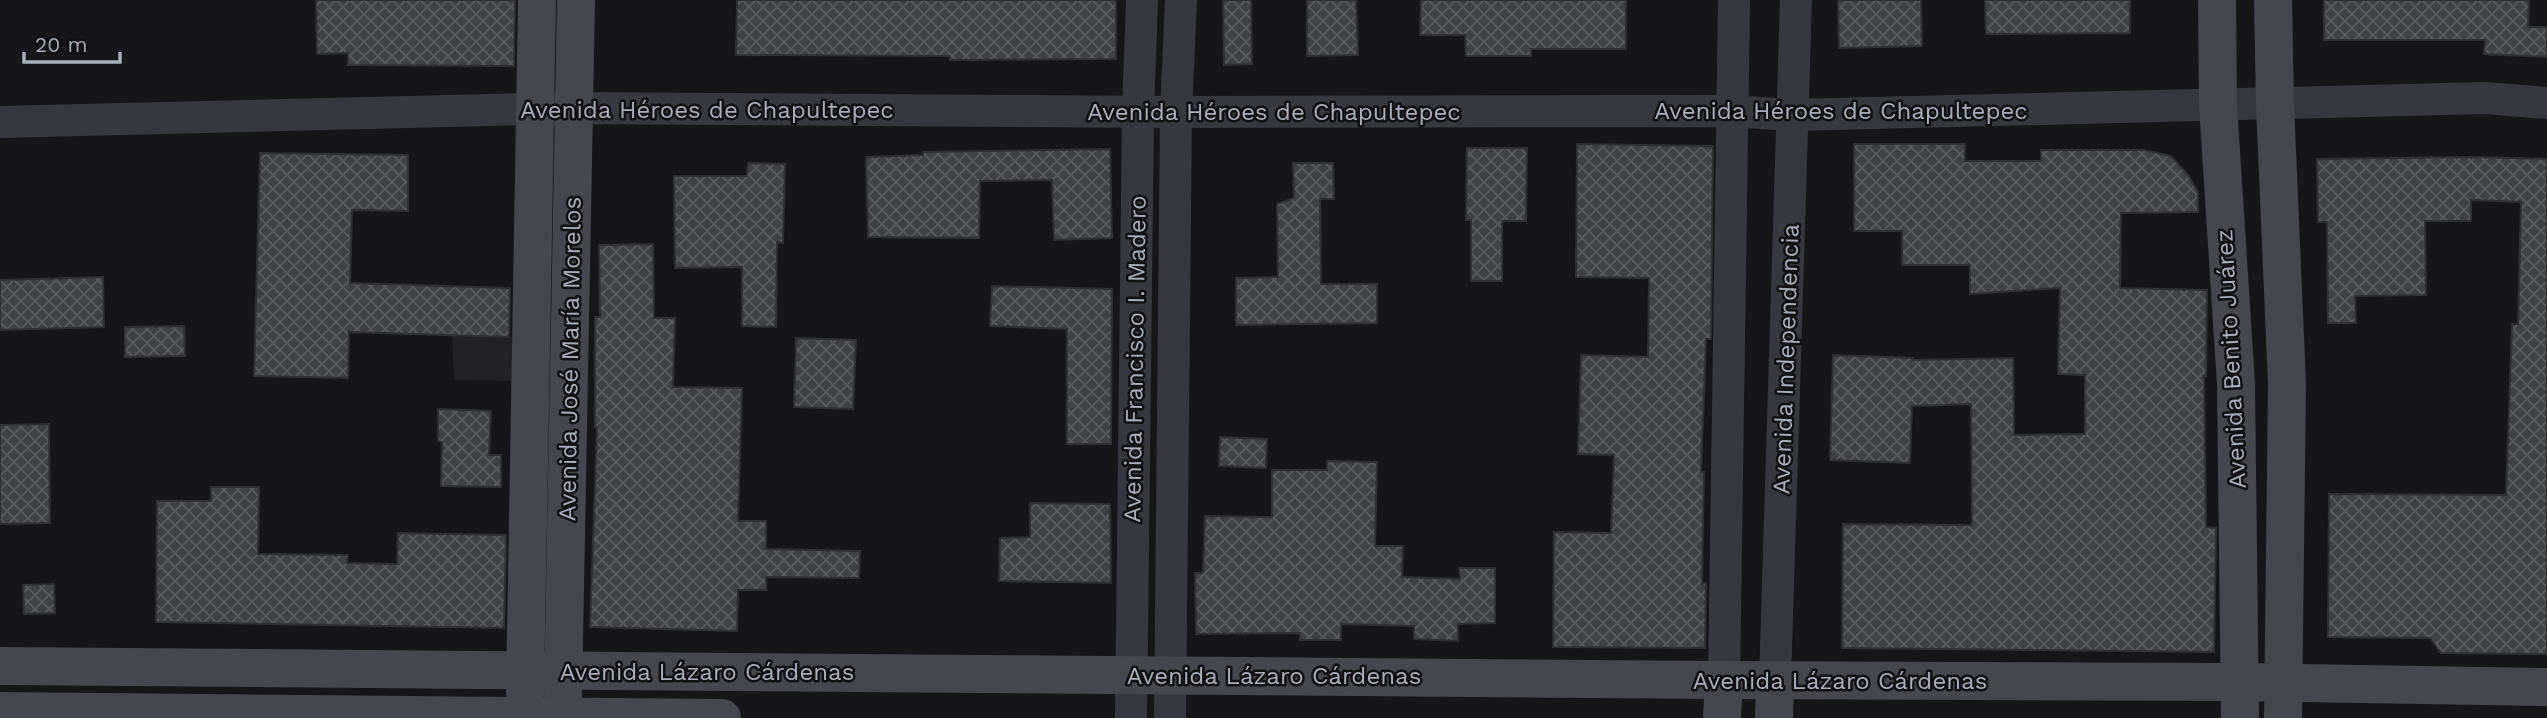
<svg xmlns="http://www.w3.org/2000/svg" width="2547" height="718" viewBox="0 0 2547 718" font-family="'Work Sans',sans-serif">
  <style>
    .built { fill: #222225 }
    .building { fill: url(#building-cross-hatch); stroke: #303034; stroke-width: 2 }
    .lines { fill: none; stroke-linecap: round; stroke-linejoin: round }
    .street { stroke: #37383d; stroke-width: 32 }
    .secondary { stroke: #45474d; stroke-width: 38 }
    .labels { text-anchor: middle; stroke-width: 5; stroke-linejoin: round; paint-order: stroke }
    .street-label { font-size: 24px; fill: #a8adb8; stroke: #111113 }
  </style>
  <defs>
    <pattern id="building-cross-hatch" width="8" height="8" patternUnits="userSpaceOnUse" patternTransform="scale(1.75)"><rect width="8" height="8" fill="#404145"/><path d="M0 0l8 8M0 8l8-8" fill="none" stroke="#595a5e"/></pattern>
  </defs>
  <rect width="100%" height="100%" fill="#161618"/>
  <polygon class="built" points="452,335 512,337 513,381 454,380"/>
  <g class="building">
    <polygon points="316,0 515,0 514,66 348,65 348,53 317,54"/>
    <polygon points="737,0 1116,0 1116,59 950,60 950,56 736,55"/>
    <polygon points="1223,0 1251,0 1252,64 1224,65"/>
    <polygon points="1307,0 1356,0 1358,55 1307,56"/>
    <polygon points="1421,0 1626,0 1626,49 1531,49 1531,56 1466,56 1465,35 1420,35"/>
    <polygon points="1838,0 1921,0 1922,46 1839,48"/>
    <polygon points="1985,0 2130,0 2130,33 1986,34"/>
    <polygon points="2324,0 2529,0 2528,27 2547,27 2547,57 2484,54 2485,40 2324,40"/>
    <polygon points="1577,144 1713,146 1711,339 1706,339 1701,472 1704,472 1702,584 1706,583 1705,648 1553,647 1554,532 1611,533 1614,455 1578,454 1581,355 1648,357 1649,278 1576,277"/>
    <polygon points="1854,144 1965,144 1965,161 2041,161 2041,150 2144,150 2171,156 2188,175 2198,192 2198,212 2121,213 2120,288 2207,290 2206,376 2204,376 2206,527 2216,528 2214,652 1842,648 1843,524 1972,525 1971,404 1912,406 1910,463 1830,460 1833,355 1913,358 1913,360 2013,358 2014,435 2085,434 2085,375 2058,374 2060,288 1970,294 1970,265 1902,265 1902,231 1854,231"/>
    <polygon points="1467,148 1527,148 1526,221 1502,221 1502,281 1471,281 1471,220 1466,220"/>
    <polygon points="1110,149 1112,238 1054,240 1052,180 980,181 979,238 868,237 866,157 923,155 923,152"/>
    <polygon points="260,153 408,155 408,211 352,210 350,283 510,288 509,337 349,332 348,378 254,376"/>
    <polygon points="2472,157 2547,159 2547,654 2441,653 2430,638 2328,637 2329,494 2506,495 2512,324 2518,324 2521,202 2471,200 2471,221 2425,221 2426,295 2355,296 2356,323 2328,323 2327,222 2318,222 2317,159"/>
    <polygon points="748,163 785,164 783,243 777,242 776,327 742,326 742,267 675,268 674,176 747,176"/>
    <polygon points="1293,163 1333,163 1334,199 1320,199 1321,284 1377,284 1377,323 1236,325 1236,278 1278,277 1277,204 1294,198"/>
    <polygon points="653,244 654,318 675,318 673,387 742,388 738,521 766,521 766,549 860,551 859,578 766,577 766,590 738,590 737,631 590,627 597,427 595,427 595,317 600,317 599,245"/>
    <polygon points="103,277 104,327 0,330 0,280"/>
    <polygon points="992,286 1112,289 1111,444 1067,444 1067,329 990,326"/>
    <polygon points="184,326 185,356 125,357 125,327"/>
    <polygon points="796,338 856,340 853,409 794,407"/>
    <polygon points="438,409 491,411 489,455 501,455 501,487 441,486 442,442 438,441"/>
    <polygon points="49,424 50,523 0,524 0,425"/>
    <polygon points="1220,437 1267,439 1266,468 1219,466"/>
    <polygon points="1327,461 1377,462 1375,546 1403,546 1402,577 1460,579 1459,568 1495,568 1495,623 1458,624 1458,641 1414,639 1414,626 1341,624 1341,640 1300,640 1300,633 1196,634 1195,573 1203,573 1205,516 1272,517 1272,470 1327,470"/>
    <polygon points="211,487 259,487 258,554 348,555 347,563 397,564 398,533 506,535 504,628 156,622 157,501 211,501"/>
    <polygon points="1030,503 1110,504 1111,583 999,581 1000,538 1030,537"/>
    <polygon points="54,584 55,613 24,614 23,585"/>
  </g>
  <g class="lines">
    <g class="street">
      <polyline points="0,122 574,108 1176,112 1731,111 1793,115 2485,98 2547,103"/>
      <polyline points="1724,680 1734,0"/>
      <polyline points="1775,681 1796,0"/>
      <polyline points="1131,718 1138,112 1142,0"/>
      <polyline points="1170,718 1176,112 1181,0"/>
    </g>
    <g class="secondary">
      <polyline points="2217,0 2218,105 2236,384 2240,718"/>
      <polyline points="2273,0 2275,104 2287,384 2283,718"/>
      <polyline points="0,666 1724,680 2241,682 2547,687"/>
      <polyline points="525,694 537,0"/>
      <polyline points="563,695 576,0"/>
      <polyline points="0,711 722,718"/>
      <polyline points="1722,718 1724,680"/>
      <polyline points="1774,718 1775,681"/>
    </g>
  </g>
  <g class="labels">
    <g class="street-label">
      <text x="707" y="118">Avenida Héroes de Chapultepec</text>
      <text x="1841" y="119">Avenida Héroes de Chapultepec</text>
      <text x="1274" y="120">Avenida Héroes de Chapultepec</text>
      <text transform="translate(570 359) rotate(-89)" y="8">Avenida José María Morelos</text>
      <text transform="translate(1135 359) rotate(-89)" y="8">Avenida Francisco I. Madero</text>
      <text transform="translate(1786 359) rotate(-88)" y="8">Avenida Independencia</text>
      <text transform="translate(2231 359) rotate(-93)" y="8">Avenida Benito Juárez</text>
      <text x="707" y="680">Avenida Lázaro Cárdenas</text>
      <text x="1274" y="684">Avenida Lázaro Cárdenas</text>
      <text x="1840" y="689">Avenida Lázaro Cárdenas</text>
    </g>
  </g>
  <path d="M24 52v10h96v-10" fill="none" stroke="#a8adb8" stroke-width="3.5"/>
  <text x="35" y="52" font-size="21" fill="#a8adb8" stroke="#111113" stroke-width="5" paint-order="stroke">20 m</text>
</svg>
